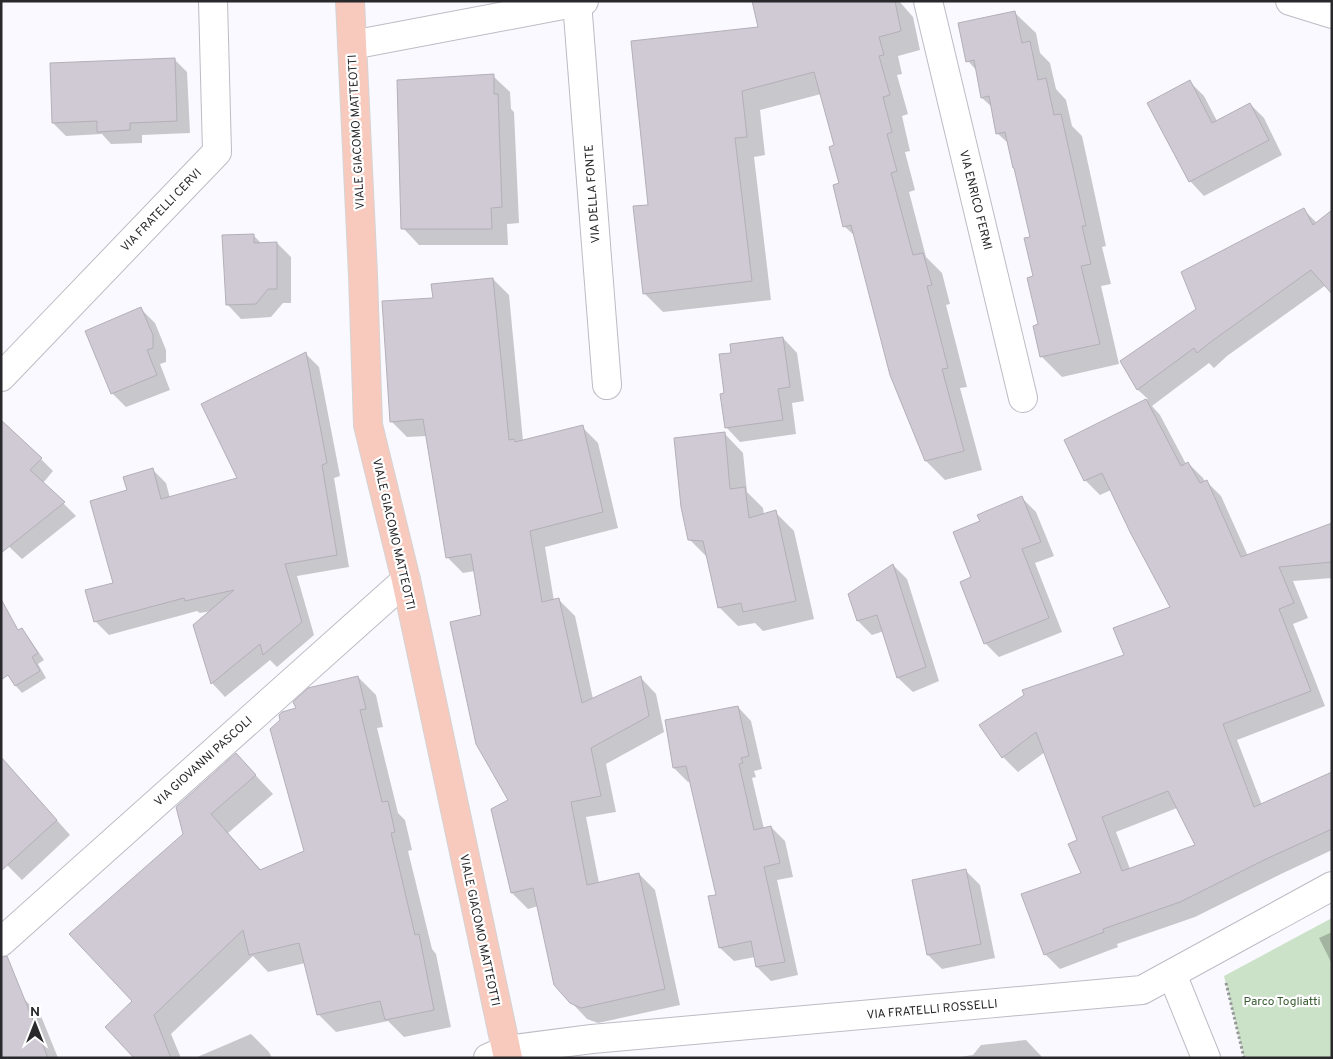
<svg xmlns="http://www.w3.org/2000/svg" width="1333" height="1059" viewBox="0 0 1333 1059" font-family="Overpass,sans-serif">
  <style>
    .green { fill: #cce2c8 }
    .shadow { fill: #0003; fill-rule: evenodd }
    .building { fill: #cfcad3; stroke: #b4afb8; fill-rule: evenodd }
    .lines { fill: none; stroke-linecap: round; stroke-linejoin: round }
    .minor-casing { stroke: #bdbcc5; stroke-width: 30 }
    .major-casing { stroke: #d4d4d5; stroke-width: 30 }
    .path { stroke: #96969a; stroke-width: 3; stroke-dasharray: 2.5 2.5; stroke-linecap: butt }
    .minor { stroke: #fff; stroke-width: 28 }
    .major { stroke: #f8c9bd; stroke-width: 28 }
    .labels { text-anchor: middle; stroke-width: 4.5; stroke-linejoin: round; paint-order: stroke }
    .street-label { font-size: 12px; fill: #29292c; stroke: #fff }
    .park-label { font-size: 12px; fill: #375b30; stroke: #fff }
  </style>
  <rect width="100%" height="100%" fill="#f9f9ff"/>
  <polygon class="green" points="1332,918 1332,1058 1244,1058 1224,976"/>
  <g class="shadow">
    <polygon points="776,1 899,1 913,17 920,50 898,56 902,74 897,75 908,114 902,116 910,151 905,152 915,190 909,192 926,257 942,273 950,304 946,305 967,387 960,388 982,470 945,480 926,461 856,237 844,226 835,146 821,94 760,110 765,155 754,157 771,300 663,312 644,293 650,206"/>
    <polygon points="1015,13 1036,33 1040,53 1050,63 1056,89 1066,100 1072,126 1082,136 1106,246 1102,247 1111,284 1101,286 1119,364 1062,377 1041,356 1040,325 1031,238 1009,144 997,133 993,108 982,98 977,71 968,61"/>
    <polygon points="174,59 187,72 190,133 142,135 142,143 111,144 102,134 66,136 53,123"/>
    <polygon points="493,76 510,92 511,109 514,112 519,223 507,224 508,245 419,245 403,228"/>
    <polygon points="1190,82 1204,96 1217,121 1250,104 1264,118 1282,155 1204,196 1190,181"/>
    <path d="M1304,210l13,13 9,62 -99,71 -13,12 -5,-5 -57,43 8,9 26,49 2,-1 15,15 2,4 1,-1 15,15 27,60 84,-29v51l-39,3 15,37 -15,6 32,82 -88,34 25,65 70,-31v76l-51,24 -86,43 -78,27 1,3 -58,22 -15,-15 37,-80 -3,-33 -34,-89 -27,20 -15,-15 122,-101 46,-48 -60,-118 -11,5 -15,-15 -20,-39 83,-42 -10,-9 -16,-29 75,-52zM1177,808l19,38 -66,23 -14,-37z"/>
    <polygon points="254,236 262,244 277,243 291,257 291,303 283,303 271,317 241,319 227,304"/>
    <polygon points="493,279 509,295 523,441 582,427 598,443 618,528 545,547 554,601 559,600 575,616 593,699 641,678 656,694 664,732 606,764 616,812 586,817 599,883 639,874 655,890 680,1005 598,1023 587,1019 571,1002 538,906 528,909 512,893 509,800 475,571 463,573 447,557 427,436 407,437 391,421 434,299"/>
    <polygon points="141,309 155,323 166,350 166,362 160,364 170,390 126,407 112,393"/>
    <polygon points="783,338 797,353 804,401 792,403 796,434 740,442 726,427 725,395 732,354"/>
    <polygon points="306,354 319,367 340,476 334,478 349,567 297,576 314,635 277,667 270,660 225,697 213,684 194,625 212,611 200,613 197,611 109,635 96,622 86,591 114,584 128,491 153,470 166,483 170,498 239,478"/>
    <polygon points="725,434 743,453 747,492 763,508 764,515 775,512 794,531 814,619 763,631 755,623 738,626 719,607 708,558 689,539"/>
    <polygon points="1,443 41,459 53,471 43,483 76,516 22,559 1,539"/>
    <polygon points="1022,498 1036,512 1054,556 1035,563 1062,632 999,657 985,643 982,521"/>
    <polygon points="893,565 907,579 939,681 913,692 898,678 884,631 872,635 858,621"/>
    <polygon points="21,630 28,637 44,660 38,664 46,678 22,693 16,686 1,660"/>
    <polygon points="358,677 376,695 383,727 377,728 398,813 405,820 412,850 408,851 432,949 436,954 451,1027 404,1037 388,1021 336,1032 318,1014 305,963 268,972 253,956 171,1034 181,1058 136,1058 134,1001 184,835 236,754 273,794 228,833 261,870 305,852 298,708"/>
    <polygon points="738,707 751,721 762,769 754,771 756,777 752,778 764,829 771,827 785,841 793,877 777,880 798,975 771,981 757,967 755,957 734,961 720,948 717,896 691,781 688,782 674,768 666,721"/>
    <polygon points="24,783 70,835 22,880 1,859"/>
    <polygon points="966,871 980,885 995,958 942,969 928,955"/>
    <polygon points="1332,932 1332,964 1319,938"/>
    <polygon points="23,998 41,1016 58,1058 1,1058"/>
    <polygon points="251,1034 269,1052 272,1058 195,1058"/>
    <polygon points="1026,1040 1043,1058 953,1058 973,1055 981,1045"/>
  </g>
  <g class="building">
    <polygon points="752,1 895,1 901,31 879,37 884,55 879,56 890,95 883,97 892,132 887,134 897,171 891,173 913,255 923,253 932,285 927,286 948,368 942,369 964,451 925,461 890,375 851,225 843,227 833,185 839,183 829,147 834,145 814,72 742,91 747,137 735,138 752,281 643,294 633,206 648,205 631,41 758,27"/>
    <polygon points="1015,11 1022,43 1030,41 1038,80 1046,78 1054,115 1061,114 1086,226 1082,226 1091,264 1081,266 1100,344 1040,357 1033,326 1038,324 1027,278 1033,276 1024,238 1030,237 1014,168 1013,168 1005,132 996,134 989,96 981,98 974,60 966,62 958,23"/>
    <polygon points="175,58 177,121 130,123 130,130 97,132 97,121 52,123 50,63"/>
    <polygon points="494,74 494,94 498,94 502,207 491,208 492,229 401,229 397,80"/>
    <polygon points="1190,80 1212,123 1250,103 1269,140 1189,182 1147,103"/>
    <polygon points="1304,208 1313,225 1332,210 1332,294 1311,270 1212,341 1197,353 1194,348 1137,390 1120,361 1196,309 1181,272"/>
    <polygon points="254,234 254,243 277,242 277,289 268,289 256,304 226,305 222,235"/>
    <polygon points="493,278 509,440 514,439 515,442 583,425 603,512 530,531 542,602 559,598 582,703 641,676 649,716 591,748 601,796 571,802 587,885 639,873 665,989 581,1008 570,1003 554,985 533,888 511,893 491,809 508,800 476,744 450,622 481,615 471,554 446,558 423,419 390,422 382,301 433,298 431,284"/>
    <polygon points="141,307 153,335 153,348 147,350 157,375 111,394 85,331"/>
    <polygon points="783,337 790,387 778,389 783,420 725,428 720,394 724,393 719,354 731,353 730,344"/>
    <polygon points="306,352 327,463 322,465 337,555 285,564 302,622 263,655 260,644 211,684 193,625 234,590 185,601 184,598 94,622 85,590 113,583 90,501 127,490 123,477 153,468 161,499 237,478 201,404"/>
    <path d="M1146,399l35,67 7,-4 12,21 7,-3 34,77 91,-34v39l-53,5 15,36 -15,6 32,82 -88,33 31,83 78,-35v57l-66,30 -86,43 -77,27 1,3 -60,23 -23,-61 60,-21 -13,-29 9,-4 -41,-108 -34,26 -23,-33 45,-30 -2,-5 102,-35 -11,-27 57,-21 -40,-75 -28,-59 -18,8 -20,-41zM1168,791l27,54 -73,26 -20,-54z"/>
    <polygon points="1,420 42,458 30,470 65,502 1,553"/>
    <polygon points="725,432 730,489 745,487 749,518 776,510 796,601 743,612 741,603 718,608 703,541 688,540 681,507 674,438"/>
    <polygon points="1022,496 1041,542 1022,549 1049,618 984,644 960,582 971,577 953,532 980,521 977,515"/>
    <polygon points="893,564 926,667 897,678 877,615 857,621 848,594"/>
    <polygon points="1,599 18,630 22,628 38,653 32,657 40,671 15,686 8,675 1,680"/>
    <polygon points="358,676 366,709 360,710 382,802 388,801 395,832 391,833 415,935 419,934 434,1010 385,1020 380,1001 317,1015 299,943 249,955 243,930 154,1015 171,1058 134,1058 105,1027 132,1001 69,934 183,834 176,807 236,753 256,775 211,814 260,870 304,851 270,729 280,720 279,715 282,712 296,708 293,702 308,688"/>
    <polygon points="738,706 749,756 741,758 743,763 739,764 754,830 771,826 780,863 764,867 785,962 756,967 751,941 719,948 708,896 716,895 686,766 673,768 665,720"/>
    <polygon points="1,757 57,820 1,871"/>
    <polygon points="966,869 981,944 927,955 912,880"/>
    <polygon points="7,956 37,1030 48,1058 1,1058 1,957"/>
  </g>
  <g class="lines">
    <defs>
      <g id="minor">
        <polyline points="928,1 1023,398"/>
        <polyline points="1290,1 1332,14"/>
        <polyline points="577,2 607,385"/>
        <polyline points="352,45 584,1"/>
        <polyline points="1,377 217,152 213,1"/>
        <polyline points="1,942 406,580"/>
        <polyline points="1172,974 1206,1058"/>
        <polyline points="488,1058 506,1050 592,1039 1142,990 1332,886"/>
      </g>
      <polyline id="major" points="350,1 363,275 368,425 406,580 508,1058"/>
    </defs>
    <use href="#minor" class="minor-casing"/>
    <use href="#major" class="major-casing"/>
    <polyline class="path" points="1226,983 1244,1058"/>
    <use href="#minor" class="minor"/>
    <use href="#major" class="major"/>
  </g>
  <g class="labels">
    <g class="street-label">
      <text transform="translate(356 132) rotate(-93)" y="4">VIALE GIACOMO MATTEOTTI</text>
      <text transform="translate(592 194) rotate(-94)" y="4">VIA DELLA FONTE</text>
      <text transform="translate(976 200) rotate(76)" y="4">VIA ENRICO FERMI</text>
      <text transform="translate(161 210) rotate(-46)" y="4">VIA FRATELLI CERVI</text>
      <text transform="translate(394 534) rotate(77)" y="4">VIALE GIACOMO MATTEOTTI</text>
      <text transform="translate(203 761) rotate(-42)" y="4">VIA GIOVANNI PASCOLI</text>
      <text transform="translate(480 930) rotate(78)" y="4">VIALE GIACOMO MATTEOTTI</text>
      <text transform="translate(932 1009) rotate(-5)" y="4">VIA FRATELLI ROSSELLI</text>
    </g>
    <g class="park-label">
      <text x="1282" y="1005">Parco Togliatti</text>
    </g>
  </g>
  <rect width="1333" height="1059" fill="none" stroke="#29292c" stroke-width="5"/>
  <g transform="translate(35 1024)" stroke="#ffffff" stroke-width="4" paint-order="stroke">
  <path d="M0-4L9 19L0 12L-9 19Z" fill="#29292c"/>
  <text y="-8" font-size="14" font-weight="bold" text-anchor="middle" fill="#29292c">N</text>
  </g>
</svg>
